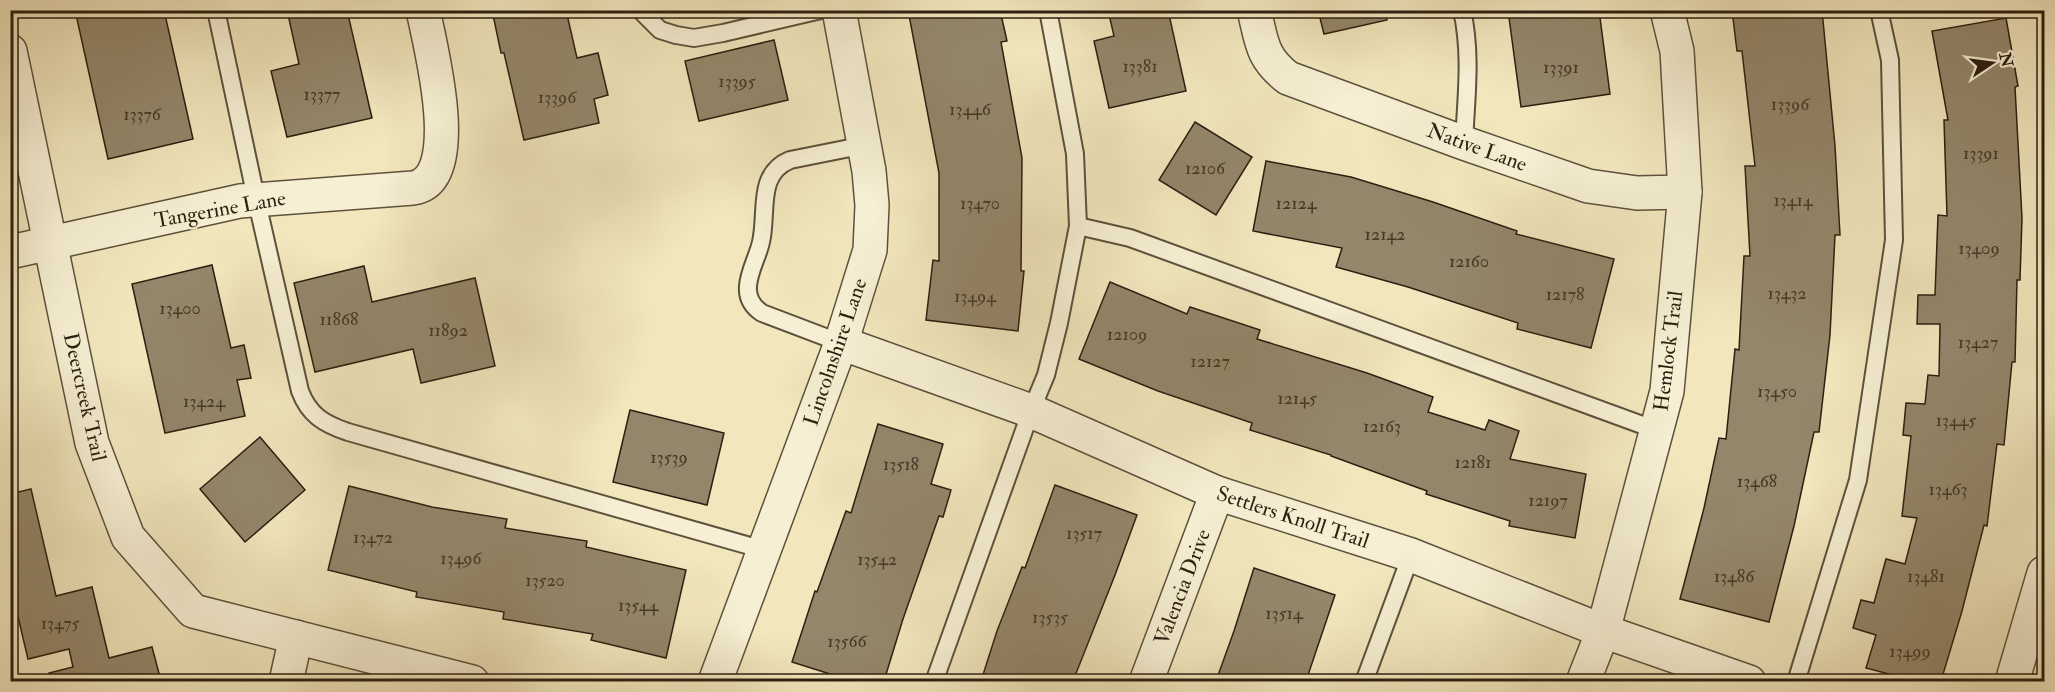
<svg xmlns="http://www.w3.org/2000/svg" width="2055" height="692" viewBox="0 0 2055 692" font-family="'IM FELL Double Pica',serif">
  <style>
    .building { fill: #93866a; stroke: #2d1f11; stroke-width: 1.5 }
    .lines { fill: none; stroke-linecap: round; stroke-linejoin: round }
    .service-casing { stroke: #5e513c; stroke-width: 20 }
    .minor-casing { stroke: #5e513c; stroke-width: 36 }
    .service { stroke: #f6efd3; stroke-width: 16 }
    .minor { stroke: #f6efd3; stroke-width: 33 }
    .labels { text-anchor: middle; stroke-width: 4.5; stroke-linejoin: round; paint-order: stroke }
    .number-label { font-size: 18px; fill: #463927 }
    .street-label { font-size: 21px; fill: #2d1f11; stroke: #f6efd3 }
  </style>
  <rect width="100%" height="100%" fill="#f1e6bc"/>
  <filter id="stains"><feTurbulence type="fractalNoise" baseFrequency=".00333" numOctaves="4"/><feColorMatrix values="0 0 0 0 .2 0 0 0 0 .09 0 0 0 0 .02 0 0 0 .5 -.17"/></filter>
  <radialGradient id="worn" r=".72"><stop offset=".6" stop-color="#630" stop-opacity="0"/><stop offset="1" stop-color="#630" stop-opacity=".3"/></radialGradient>
  <g class="building">
    <polygon points="75,10 164,10 193,139 108,159"/>
    <polygon points="287,10 347,10 372,118 287,137 271,71 299,64"/>
    <polygon points="492,10 566,10 577,58 598,53 608,95 594,99 599,123 524,140 504,53 501,53"/>
    <polygon points="908,10 1000,10 1007,41 1001,42 1022,158 1021,271 1024,271 1018,331 926,320 933,260 939,261 939,173"/>
    <polygon points="1108,10 1168,10 1186,91 1109,108 1094,41 1114,36"/>
    <polygon points="1318,10 1386,10 1387,20 1324,34"/>
    <polygon points="1508,10 1599,10 1610,94 1521,107"/>
    <polygon points="1732,10 1822,10 1835,146 1840,235 1835,235 1830,335 1819,432 1814,432 1794,526 1769,622 1680,599 1704,508 1719,438 1726,439 1735,349 1739,350 1744,256 1750,256 1745,166 1755,166 1742,51 1737,51"/>
    <polygon points="2006,18 2018,86 2015,87 2022,218 2020,280 2017,280 2015,362 2012,362 2004,445 1997,444 1987,526 1984,525 1962,611 1941,681 1915,681 1866,668 1876,635 1853,628 1861,600 1874,603 1886,559 1905,564 1917,518 1902,516 1911,436 1903,435 1906,403 1925,404 1928,375 1939,376 1940,324 1917,324 1918,295 1935,295 1938,215 1947,216 1944,120 1948,120 1932,31"/>
    <polygon points="774,40 788,100 699,121 685,61"/>
    <polygon points="1195,122 1252,157 1216,215 1159,180"/>
    <polygon points="1266,161 1351,177 1433,202 1517,231 1516,234 1614,259 1591,348 1517,329 1518,323 1408,287 1336,267 1342,248 1253,231"/>
    <polygon points="212,265 231,348 244,345 251,378 237,380 245,416 165,433 132,284"/>
    <polygon points="364,266 372,302 475,278 495,366 421,383 413,349 315,372 294,283"/>
    <polygon points="1110,282 1187,314 1190,307 1260,330 1257,339 1367,373 1433,397 1428,412 1485,430 1489,420 1519,431 1510,459 1586,474 1575,538 1509,526 1510,521 1426,494 1427,491 1331,456 1331,455 1250,430 1252,423 1158,391 1079,359"/>
    <polygon points="630,410 724,433 707,505 613,482"/>
    <polygon points="878,424 943,444 931,484 951,490 943,517 939,516 903,619 884,681 852,681 792,662 815,591 817,592 846,511 851,513"/>
    <polygon points="260,437 305,490 245,542 200,489"/>
    <polygon points="1055,485 1137,515 1115,575 1073,681 981,681 997,631 1022,567 1025,568"/>
    <polygon points="349,486 432,507 507,519 505,528 587,541 586,547 686,570 666,658 591,640 593,634 503,619 504,612 416,597 417,592 328,570"/>
    <polygon points="31,489 56,596 92,587 109,658 152,647 161,681 50,681 49,673 73,667 69,649 28,659 10,583 10,494"/>
    <polygon points="1254,568 1335,595 1306,681 1216,681 1234,631"/>
  </g>
  <g class="lines">
    <defs>
      <g id="service">
        <path d="M216,10l40,188 44,193c9,24 24,33 48,41l416,118"/>
        <polyline points="640,10 660,30 676,35 694,38 723,33 821,10"/>
        <path d="M1462,10c10,45 4,88 2,133"/>
        <polyline points="1078,226 1130,238 1656,430"/>
        <path d="M841,343l-79,-30c-9,-6 -15,-15 -14,-27 1,-15 10,-30 13,-44 7,-30 -5,-68 29,-82l75,-15"/>
        <polyline points="934,682 1031,411 1046,375 1059,323 1078,226 1075,154 1048,10"/>
        <polyline points="1364,682 1411,555"/>
        <polyline points="1796,682 1858,480 1894,240 1890,60 1879,10"/>
      </g>
      <g id="minor">
        <path d="M1254,10c8,32 7,47 34,68l176,65 124,43 49,7 48,-1"/>
        <polyline points="10,51 92,443 128,537 193,611 472,682"/>
        <path d="M10,252l230,-51 173,-13c53,-8 17,-143 10,-178"/>
        <polyline points="841,343 1031,411 1217,493 1411,555 1603,631 1749,682"/>
        <polyline points="286,682 296,637"/>
        <polyline points="715,682 841,343 870,250 872,205 869,171 839,10"/>
        <polyline points="1146,682 1217,493"/>
        <polyline points="1583,682 1603,631 1667,391 1685,192 1677,51 1667,10"/>
        <polyline points="2012,682 2044,573"/>
      </g>
    </defs>
    <use href="#service" class="service-casing"/>
    <use href="#minor" class="minor-casing"/>
    <use href="#service" class="service"/>
    <use href="#minor" class="minor"/>
  </g>
  <g class="labels">
    <g class="number-label">
      <text x="1140" y="72">13381</text>
      <text x="1561" y="73">13391</text>
      <text x="737" y="87">13395</text>
      <text x="322" y="100">13377</text>
      <text x="557" y="103">13396</text>
      <text x="1790" y="110">13396</text>
      <text x="970" y="115">13446</text>
      <text x="142" y="120">13376</text>
      <text x="1981" y="159">13391</text>
      <text x="1205" y="174">12106</text>
      <text x="1793" y="206">13414</text>
      <text x="980" y="209">13470</text>
      <text x="1296" y="209">12124</text>
      <text x="1385" y="240">12142</text>
      <text x="1979" y="254">13409</text>
      <text x="1469" y="267">12160</text>
      <text x="1787" y="299">13432</text>
      <text x="1565" y="300">12178</text>
      <text x="975" y="302">13494</text>
      <text x="180" y="314">13400</text>
      <text x="339" y="325">11868</text>
      <text x="448" y="336">11892</text>
      <text x="1127" y="340">12109</text>
      <text x="1978" y="348">13427</text>
      <text x="1210" y="367">12127</text>
      <text x="1777" y="397">13450</text>
      <text x="1297" y="404">12145</text>
      <text x="204" y="407">13424</text>
      <text x="1956" y="426">13445</text>
      <text x="1382" y="432">12163</text>
      <text x="669" y="463">13539</text>
      <text x="1473" y="468">12181</text>
      <text x="901" y="470">13518</text>
      <text x="1757" y="487">13468</text>
      <text x="1948" y="495">13463</text>
      <text x="1548" y="506">12197</text>
      <text x="1084" y="539">13517</text>
      <text x="373" y="543">13472</text>
      <text x="461" y="564">13496</text>
      <text x="877" y="565">13542</text>
      <text x="1734" y="582">13486</text>
      <text x="1926" y="582">13481</text>
      <text x="545" y="586">13520</text>
      <text x="638" y="611">13544</text>
      <text x="1284" y="619">13514</text>
      <text x="1050" y="623">13535</text>
      <text x="60" y="629">13475</text>
      <text x="847" y="647">13566</text>
      <text x="1910" y="657">13499</text>
    </g>
    <g class="street-label">
      <text transform="translate(1477 147) rotate(20)" y="7">Native Lane</text>
      <text transform="translate(220 209) rotate(-10)" y="7">Tangerine Lane</text>
      <text transform="translate(1668 351) rotate(-83)" y="7">Hemlock Trail</text>
      <text transform="translate(835 352) rotate(-71)" y="7">Lincolnshire Lane</text>
      <text transform="translate(85 397) rotate(77)" y="7">Deercreek Trail</text>
      <text transform="translate(1293 517) rotate(18)" y="7">Settlers Knoll Trail</text>
      <text transform="translate(1182 587) rotate(-69)" y="7">Valencia Drive</text>
    </g>
  </g>
  <rect width="2055" height="692" fill="none" stroke="#f1e6bc" stroke-width="36"/>
  <rect x="12" y="12" width="2031" height="668" fill="none" stroke="#2d1f11" stroke-width="3"/>
  <rect x="18" y="18" width="2019" height="656" fill="none" stroke="#2d1f11" stroke-width="1.5"/>
  <g transform="translate(1992 63) rotate(77)" stroke="#f6efd3" stroke-width="4.5" paint-order="stroke">
  <path d="M0-4.5L10 22L0 15L-10 22Z" fill="#2d1f11"/>
  <text y="-9" font-size="16" font-weight="bold" text-anchor="middle" fill="#2d1f11">N</text>
  </g>
  <rect width="100%" height="100%" filter="url(#stains)"/>
  <rect width="100%" height="100%" fill="url(#worn)"/>
</svg>
